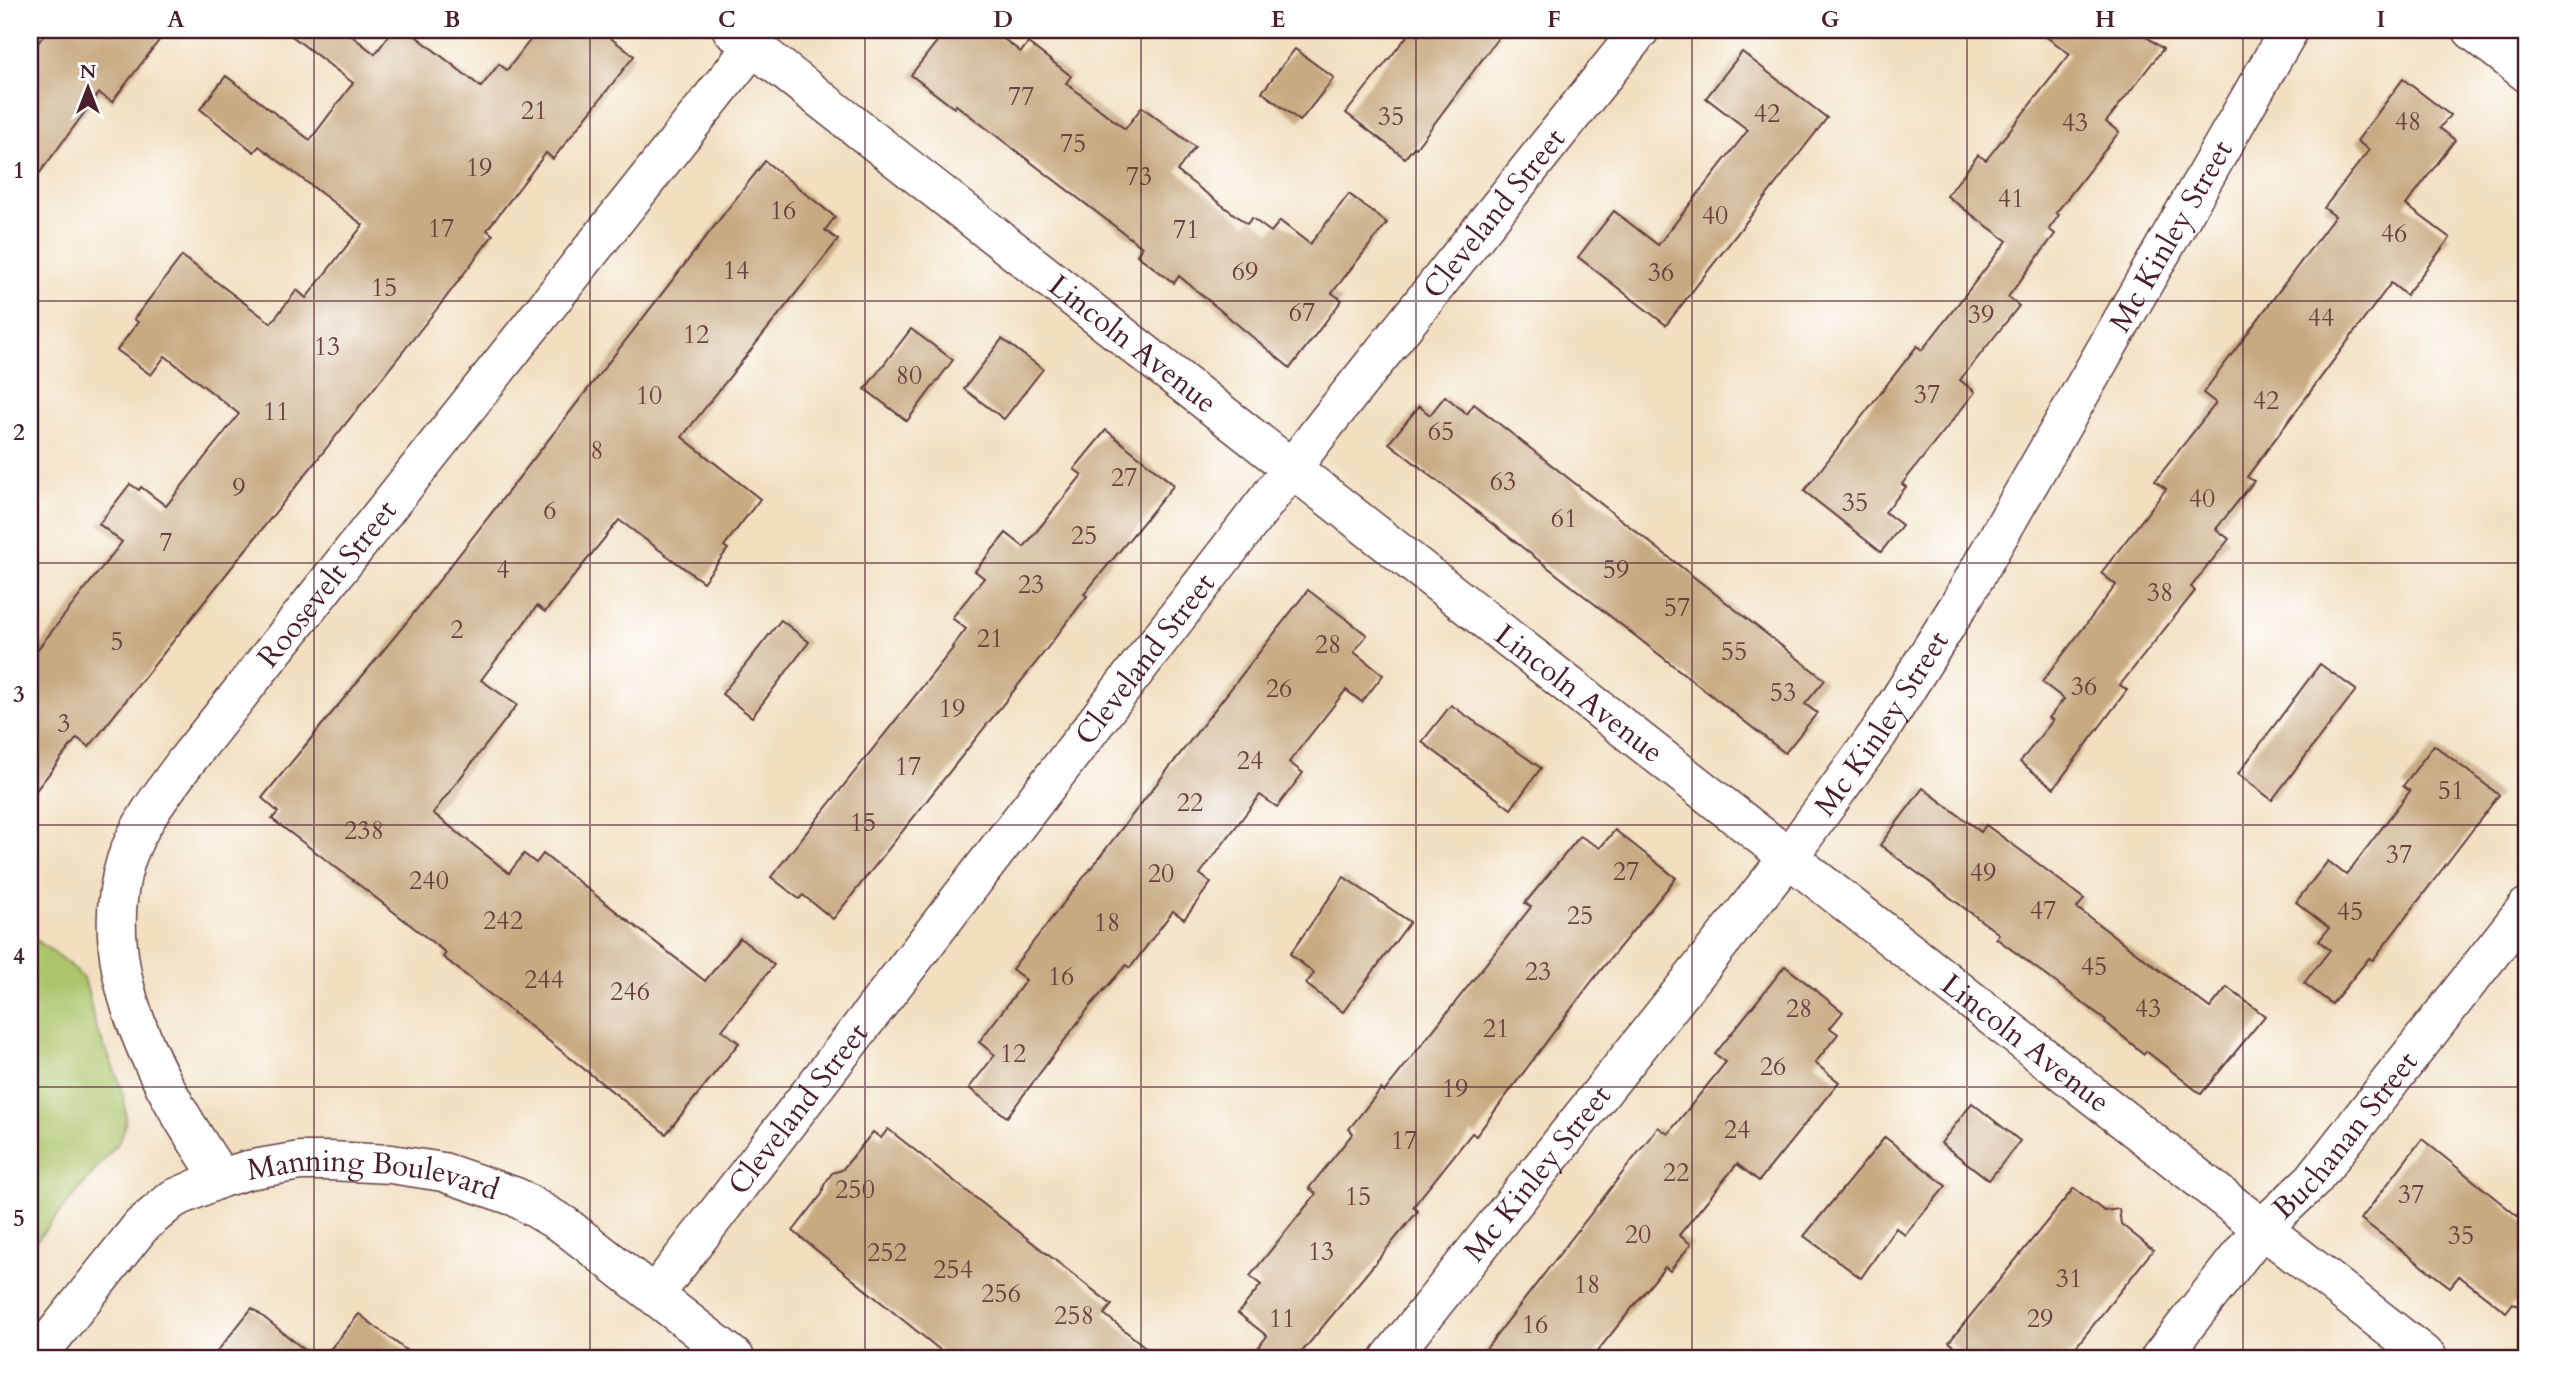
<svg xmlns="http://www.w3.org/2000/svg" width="2557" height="1388" viewBox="0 0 2557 1388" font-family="Cardo,serif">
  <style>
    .green { fill: #abc56a; stroke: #7a724a; stroke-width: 2 }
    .building { fill: #c8aa82 }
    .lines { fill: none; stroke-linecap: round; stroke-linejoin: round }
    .minor-casing { stroke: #633c41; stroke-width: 41 }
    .tertiary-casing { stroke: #633c41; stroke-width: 41 }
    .minor { stroke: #fff; stroke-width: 38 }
    .tertiary { stroke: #fff; stroke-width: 38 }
    .grid { fill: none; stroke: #4a1f2b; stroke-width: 2; stroke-opacity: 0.55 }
    .labels { text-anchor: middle; stroke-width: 5; stroke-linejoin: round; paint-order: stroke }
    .number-label { font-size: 26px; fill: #6a4241 }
    .street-label { font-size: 30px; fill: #4a1f2b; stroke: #fff }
    .neatline { fill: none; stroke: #4a1f2b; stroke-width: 2.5 }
    .grid-label { font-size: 23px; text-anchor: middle; font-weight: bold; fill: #4a1f2b }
  </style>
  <rect width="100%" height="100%" fill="#fff"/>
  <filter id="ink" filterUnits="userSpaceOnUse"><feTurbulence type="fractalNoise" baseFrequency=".0143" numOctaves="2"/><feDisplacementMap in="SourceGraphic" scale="14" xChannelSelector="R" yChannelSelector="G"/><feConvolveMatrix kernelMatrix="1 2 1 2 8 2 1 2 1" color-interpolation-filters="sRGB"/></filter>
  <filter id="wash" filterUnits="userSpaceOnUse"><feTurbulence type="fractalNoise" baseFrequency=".00686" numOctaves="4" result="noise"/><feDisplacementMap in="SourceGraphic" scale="28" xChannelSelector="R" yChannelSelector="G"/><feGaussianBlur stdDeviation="1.57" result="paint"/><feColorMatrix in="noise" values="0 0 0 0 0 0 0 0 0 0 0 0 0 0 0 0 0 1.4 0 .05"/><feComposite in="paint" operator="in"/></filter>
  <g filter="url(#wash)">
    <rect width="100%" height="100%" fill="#f1dfc0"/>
    <path class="green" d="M30,935c12,10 48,33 54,46 6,12 7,30 11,43 11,33 46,83 23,119l-88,105z"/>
    <g id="blocks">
      <g class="building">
        <polygon points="48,30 167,30 112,102 99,93 30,186 30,53"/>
        <polygon points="284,30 344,30 375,54 393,30 408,30 481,87 499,64 507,70 538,30 600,30 634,56 553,159 546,153 487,230 493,235 444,300 89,747 77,738 30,798 30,659 122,542 99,524 130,484 139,490 141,487 166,506 239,414 165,356 151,375 117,350 138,322 134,319 182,256 271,323 297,290 306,298 363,225 259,146 254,152 200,109 226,76 310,140 353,83"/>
        <polygon points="946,30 992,30 1021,52 1028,43 1071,76 1066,83 1125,129 1142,107 1195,147 1177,171 1247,224 1252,218 1271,232 1280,221 1310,244 1349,194 1387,223 1332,293 1342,300 1290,368 1179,276 1174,283 1137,255 1142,247 956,105 954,108 911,75"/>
        <polygon points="1412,30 1504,30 1416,148 1414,147 1405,158 1346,113"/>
        <polygon points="2037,30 2137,30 2163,49 2106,122 2119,132 2056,213 2059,215 2049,229 2055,234 2008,297 2019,306 1960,380 1975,392 1902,484 1906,487 1885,512 1902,525 1881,552 1804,491 1917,346 1922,350 2007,241 1947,196 1978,155 1986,160 2070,54"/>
        <polygon points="1295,49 1334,78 1300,121 1262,92"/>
        <polygon points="1742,52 1827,118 1666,325 1578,257 1614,211 1658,245 1748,130 1706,98"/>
        <polygon points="2403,79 2450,115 2440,128 2455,140 2406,205 2450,238 2406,295 2391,283 2247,477 2254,481 2216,529 2229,539 2191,587 2195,591 2120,685 2127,690 2054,788 2020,762 2053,720 2049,718 2064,699 2042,682 2116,585 2101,573 2166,489 2155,481 2216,403 2203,393 2335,216 2324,208 2369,150 2357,141"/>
        <polygon points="765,161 835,217 825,230 838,240 682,437 760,499 724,546 728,549 703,582 619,520 545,612 537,606 481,680 517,705 433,813 509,873 524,854 536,863 543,854 705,981 740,938 774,965 722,1030 739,1043 666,1134 443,957 446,953 362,887 272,819 278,812 262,798 406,623"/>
        <polygon points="911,329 953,360 907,421 865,389"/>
        <polygon points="1002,339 1043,369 1004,419 964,389"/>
        <polygon points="1445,396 1467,414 1474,404 1825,680 1805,704 1817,713 1785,753 1389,443 1419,406 1430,415"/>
        <polygon points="1106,430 1174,485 1084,594 1087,596 1042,655 833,919 803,895 799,899 771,877 953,648 952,647 966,629 952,618 984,578 975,571 1006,533 1024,547 1082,475 1074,469"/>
        <polygon points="1308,590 1367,635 1354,652 1383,675 1362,702 1346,690 1289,762 1303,773 1277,807 1260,795 1200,874 1211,883 1184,919 1173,911 1130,968 1126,965 1091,1005 1007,1117 969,1088 995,1055 979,1042 1026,980 1012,969"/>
        <polygon points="781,620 809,642 752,717 722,694"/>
        <polygon points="2320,664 2356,690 2272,800 2238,774"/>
        <polygon points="1451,705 1541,768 1511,809 1422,742"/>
        <polygon points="2434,745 2499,795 2373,960 2369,958 2332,1004 2304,983 2330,950 2319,941 2329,928 2296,902 2328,861 2346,875 2410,791 2403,786"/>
        <polygon points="1923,788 1981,832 1986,825 2027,855 2084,899 2077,908 2210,1008 2227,987 2265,1016 2201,1094 2146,1051 2144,1054 2105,1022 2106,1020 1996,938 1999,934 1880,845"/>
        <polygon points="1615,830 1676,878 1592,981 1476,1136 1472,1133 1413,1207 1418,1211 1297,1358 1250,1358 1267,1336 1238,1313 1261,1285 1250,1276 1316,1194 1309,1188 1353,1133 1349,1129 1381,1089 1384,1092 1531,907 1525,903 1580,836 1600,848"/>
        <polygon points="1344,877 1410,922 1343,1012 1306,984 1314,973 1290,954"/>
        <polygon points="1785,966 1843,1012 1830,1028 1838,1034 1815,1063 1839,1082 1759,1181 1737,1164 1679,1235 1691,1244 1670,1271 1665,1267 1592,1358 1479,1358 1658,1127 1668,1134 1726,1062 1715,1054"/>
        <polygon points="1972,1103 2020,1141 1989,1180 1941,1143"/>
        <polygon points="888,1129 1112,1305 1104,1314 1159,1358 950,1358 793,1231 822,1194 824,1185 832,1173 842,1170 873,1132 881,1138"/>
        <polygon points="1885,1137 1946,1186 1905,1235 1896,1228 1861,1278 1804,1236"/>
        <polygon points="2422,1139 2527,1224 2527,1312 2513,1303 2506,1312 2459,1276 2450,1287 2361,1219"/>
        <polygon points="2074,1188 2104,1211 2119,1209 2121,1224 2153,1250 2067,1358 1971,1358 1949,1342"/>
        <polygon points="252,1308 315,1358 212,1358"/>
        <polygon points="359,1314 416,1358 323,1358"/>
      </g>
    </g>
  </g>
  <g filter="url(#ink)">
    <use href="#blocks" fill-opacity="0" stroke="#633c41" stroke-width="2"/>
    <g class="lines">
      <defs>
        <g id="minor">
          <polyline points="2472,30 2527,73"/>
          <path id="s1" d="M221,1178c-60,-89 -130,-206 -95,-318 12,-35 36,-66 58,-96l569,-718"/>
          <path id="s2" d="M655,1294l673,-873 312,-391"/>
          <path id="s3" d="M1390,1358l398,-500 90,-124 81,-129 330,-575"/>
          <path id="s4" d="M2160,1358l101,-129 52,-49 214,-273"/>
        </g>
        <g id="tertiary">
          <path id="s5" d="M732,30l1696,1328"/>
          <path id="s6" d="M36,1358l105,-132 32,-27 48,-21 27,-8 52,-9h29l62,3 52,8 73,25 48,28 171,133"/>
        </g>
      </defs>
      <use href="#minor" class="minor-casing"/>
      <use href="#tertiary" class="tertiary-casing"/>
      <use href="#minor" class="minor"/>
      <use href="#tertiary" class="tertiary"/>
    </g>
  </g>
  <path class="grid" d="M314,30v1328M590,30v1328M865,30v1328M1141,30v1328M1416,30v1328M1692,30v1328M1967,30v1328M2243,30v1328M30,301h2497M30,563h2497M30,825h2497M30,1087h2497"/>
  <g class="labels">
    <g class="number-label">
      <text x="1021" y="105">77</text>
      <text x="534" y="119">21</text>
      <text x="1767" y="122">42</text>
      <text x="1391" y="125">35</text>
      <text x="2408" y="130">48</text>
      <text x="2075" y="131">43</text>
      <text x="1073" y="152">75</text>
      <text x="479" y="176">19</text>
      <text x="1139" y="185">73</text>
      <text x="2011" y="207">41</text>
      <text x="783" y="219">16</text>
      <text x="1715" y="224">40</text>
      <text x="441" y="237">17</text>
      <text x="1186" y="238">71</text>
      <text x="2394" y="242">46</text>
      <text x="736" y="279">14</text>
      <text x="1245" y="280">69</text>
      <text x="1661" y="281">36</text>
      <text x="384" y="296">15</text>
      <text x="1302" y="321">67</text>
      <text x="1981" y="323">39</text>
      <text x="2321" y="326">44</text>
      <text x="696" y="343">12</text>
      <text x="327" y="355">13</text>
      <text x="909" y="384">80</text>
      <text x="1927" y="403">37</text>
      <text x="649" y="404">10</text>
      <text x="2266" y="409">42</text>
      <text x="276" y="420">11</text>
      <text x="1441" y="440">65</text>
      <text x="597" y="459">8</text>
      <text x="1124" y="486">27</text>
      <text x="1503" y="490">63</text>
      <text x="239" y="496">9</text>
      <text x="2202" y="507">40</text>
      <text x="1855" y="511">35</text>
      <text x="550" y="519">6</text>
      <text x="1564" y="527">61</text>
      <text x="1084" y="544">25</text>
      <text x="166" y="551">7</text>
      <text x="503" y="578">4</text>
      <text x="1616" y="578">59</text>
      <text x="1031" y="593">23</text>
      <text x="2160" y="601">38</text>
      <text x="1677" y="616">57</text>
      <text x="457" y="638">2</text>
      <text x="990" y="647">21</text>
      <text x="117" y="650">5</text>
      <text x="1328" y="653">28</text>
      <text x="1734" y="660">55</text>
      <text x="2084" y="695">36</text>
      <text x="1279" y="697">26</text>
      <text x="1783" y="701">53</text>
      <text x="952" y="717">19</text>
      <text x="64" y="732">3</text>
      <text x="1250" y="769">24</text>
      <text x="908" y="775">17</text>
      <text x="2451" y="799">51</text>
      <text x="1190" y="811">22</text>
      <text x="863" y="831">15</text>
      <text x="364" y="839">238</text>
      <text x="2399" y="863">37</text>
      <text x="1626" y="880">27</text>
      <text x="1983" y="881">49</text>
      <text x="1161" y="882">20</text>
      <text x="429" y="889">240</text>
      <text x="2043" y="919">47</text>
      <text x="2350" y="920">45</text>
      <text x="1580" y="924">25</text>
      <text x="503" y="929">242</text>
      <text x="1107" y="931">18</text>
      <text x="2094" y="975">45</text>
      <text x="1538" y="980">23</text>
      <text x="1061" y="985">16</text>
      <text x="544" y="988">244</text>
      <text x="630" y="1000">246</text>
      <text x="1799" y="1017">28</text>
      <text x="2148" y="1017">43</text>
      <text x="1496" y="1037">21</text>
      <text x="1013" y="1062">12</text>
      <text x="1773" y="1075">26</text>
      <text x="1455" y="1097">19</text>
      <text x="1737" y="1138">24</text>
      <text x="1404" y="1149">17</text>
      <text x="1676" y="1181">22</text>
      <text x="855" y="1198">250</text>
      <text x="2411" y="1203">37</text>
      <text x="1358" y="1205">15</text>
      <text x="1638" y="1243">20</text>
      <text x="2461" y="1244">35</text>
      <text x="1321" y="1260">13</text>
      <text x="887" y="1261">252</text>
      <text x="953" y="1278">254</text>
      <text x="2069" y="1287">31</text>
      <text x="1587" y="1293">18</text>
      <text x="1001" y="1302">256</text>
      <text x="1074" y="1324">258</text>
      <text x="1282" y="1327">11</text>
      <text x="2040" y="1327">29</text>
      <text x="1535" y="1333">16</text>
    </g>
    <g class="street-label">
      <text dy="10" stroke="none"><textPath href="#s2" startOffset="1368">Cleveland Street</textPath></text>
      <text dy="10" stroke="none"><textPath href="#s3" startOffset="1370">Mc Kinley Street</textPath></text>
      <text dy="10" stroke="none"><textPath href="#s5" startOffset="509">Lincoln Avenue</textPath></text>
      <text dy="10" stroke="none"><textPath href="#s1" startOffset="686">Roosevelt Street</textPath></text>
      <text dy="10" stroke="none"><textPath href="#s2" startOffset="802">Cleveland Street</textPath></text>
      <text dy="10" stroke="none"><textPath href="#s5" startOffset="1076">Lincoln Avenue</textPath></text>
      <text dy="10" stroke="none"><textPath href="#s3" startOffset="803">Mc Kinley Street</textPath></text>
      <text dy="10" stroke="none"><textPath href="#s5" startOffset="1643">Lincoln Avenue</textPath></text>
      <text dy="10" stroke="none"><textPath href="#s2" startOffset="234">Cleveland Street</textPath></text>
      <text dy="10" stroke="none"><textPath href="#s4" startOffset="290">Buchanan Street</textPath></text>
      <text dy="10" stroke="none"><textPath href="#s3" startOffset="236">Mc Kinley Street</textPath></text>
      <text dy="10" stroke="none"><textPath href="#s6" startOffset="418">Manning Boulevard</textPath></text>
    </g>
  </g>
  <rect width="2557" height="1388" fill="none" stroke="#fff" stroke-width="77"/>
  <g transform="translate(88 88)" stroke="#ffffff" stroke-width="5" paint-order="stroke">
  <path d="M0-5L12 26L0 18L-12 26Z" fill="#4a1f2b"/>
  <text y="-10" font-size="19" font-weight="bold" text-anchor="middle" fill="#4a1f2b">N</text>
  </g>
  <rect x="38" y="38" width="2480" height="1312" class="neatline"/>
  <g class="grid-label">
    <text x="176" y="27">A</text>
    <text x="452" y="27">B</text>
    <text x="727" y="27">C</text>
    <text x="1003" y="27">D</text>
    <text x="1278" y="27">E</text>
    <text x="1554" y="27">F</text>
    <text x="1830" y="27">G</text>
    <text x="2105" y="27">H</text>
    <text x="2381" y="27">I</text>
    <text x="19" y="178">1</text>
    <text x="19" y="440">2</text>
    <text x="19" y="702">3</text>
    <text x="19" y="964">4</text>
    <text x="19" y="1226">5</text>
  </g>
</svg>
